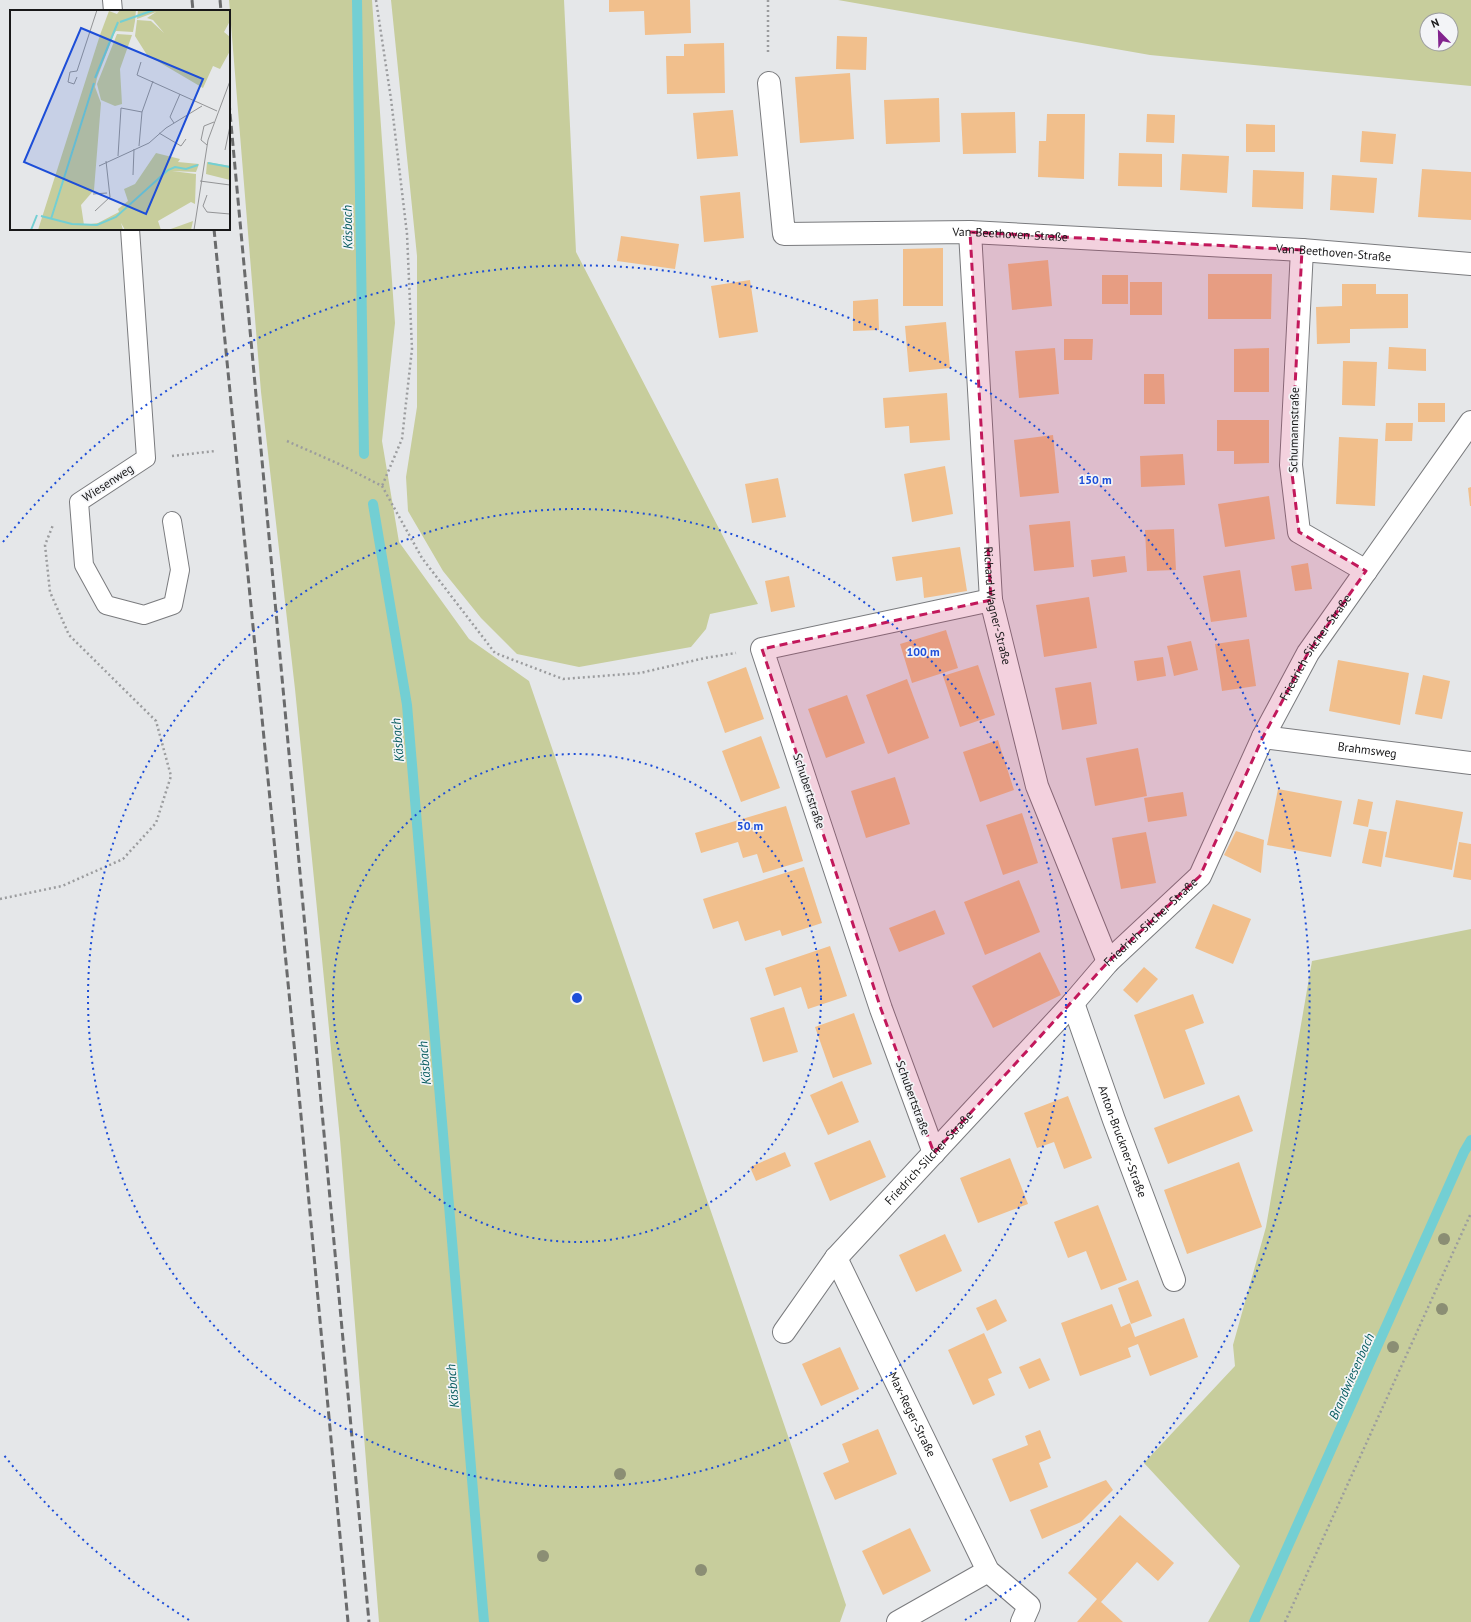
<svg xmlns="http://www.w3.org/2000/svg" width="1471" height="1622" viewBox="0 0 1471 1622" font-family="'PT Sans',sans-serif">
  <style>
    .green { fill: #c7cd9c; fill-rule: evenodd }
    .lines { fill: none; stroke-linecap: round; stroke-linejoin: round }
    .stream { stroke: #73cfd3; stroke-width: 10 }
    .building { fill: #f1bf8c }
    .lane-casing { stroke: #7a7b7e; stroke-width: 20 }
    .street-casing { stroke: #7a7b7e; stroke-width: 24 }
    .path { stroke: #9b9c9e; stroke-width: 2.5; stroke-dasharray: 2 3; stroke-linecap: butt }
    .lane { stroke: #fff; stroke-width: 18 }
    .street { stroke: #fff; stroke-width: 22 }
    .rail { stroke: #6a6b6c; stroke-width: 3; stroke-dasharray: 8 4; stroke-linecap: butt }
    .tree { fill: #8b8e74 }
    .marked { fill: #c2185b; fill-opacity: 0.2; stroke: #c2185b; stroke-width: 3; stroke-dasharray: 8 5; stroke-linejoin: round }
    .ring { fill: none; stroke: #1d4ed8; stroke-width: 2; stroke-dasharray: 2 4 }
    .labels { text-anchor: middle; stroke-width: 3.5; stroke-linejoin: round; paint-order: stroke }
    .street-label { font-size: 12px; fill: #181819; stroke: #f3f4f7 }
    .water-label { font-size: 13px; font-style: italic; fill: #065b5e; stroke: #f3f4f7 }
    .inset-river { fill: none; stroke: #73cfd3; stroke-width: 2 }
    .inset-road { fill: none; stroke: #939496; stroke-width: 1 }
    .view { fill: #1d4ed8; fill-opacity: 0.15; stroke: #1d4ed8; stroke-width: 2 }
    .inset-edge { fill: none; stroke: #181819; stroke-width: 2 }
    .centre { fill: #1d4ed8; stroke: #f3f4f7; stroke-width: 2 }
    .ring-label { font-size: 12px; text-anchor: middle; font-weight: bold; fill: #1d4ed8; stroke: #f3f4f7; stroke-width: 3.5; stroke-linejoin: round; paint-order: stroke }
  </style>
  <rect width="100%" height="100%" fill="#e5e7e9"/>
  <g class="green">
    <polygon points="229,0 372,0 395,323 382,441 399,542 469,639 529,681 846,1605 840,1622 379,1622 340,1139 295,689 261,392"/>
    <polygon points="391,0 564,0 576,252 758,604 710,614 706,629 691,647 579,667 517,654 481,618 443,571 408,511 406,477 417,407 417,256"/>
    <path d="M838,0h633v86l-321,-31zM1427,20h24v24h-24z"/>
    <polygon points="1471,929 1471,1622 1208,1622 1240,1566 1144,1463 1235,1366 1233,1345 1266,1227 1312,961"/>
  </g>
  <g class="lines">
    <g class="stream">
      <polyline points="357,0 364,454"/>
      <polyline points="373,504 407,705 484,1622"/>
      <polyline points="1254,1622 1464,1152 1471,1140"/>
    </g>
  </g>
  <g class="building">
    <polygon points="609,0 690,0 691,33 645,35 644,11 609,12"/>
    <polygon points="837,36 867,37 866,70 836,69"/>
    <polygon points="724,43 725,93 667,94 666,56 684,56 684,44"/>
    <polygon points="850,73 854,139 800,143 795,77"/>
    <polygon points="939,98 940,142 886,144 884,100"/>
    <polygon points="733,110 738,156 697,159 693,113"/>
    <polygon points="1015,112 1016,153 963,154 961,113"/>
    <polygon points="1047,114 1085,114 1084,179 1038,177 1039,141 1046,141"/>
    <polygon points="1147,114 1175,115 1174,143 1146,142"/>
    <polygon points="1246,124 1275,125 1275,152 1246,152"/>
    <polygon points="1362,131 1396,134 1393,164 1360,162"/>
    <polygon points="1119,153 1162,154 1162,187 1118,186"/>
    <polygon points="1182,154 1229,156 1227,193 1180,190"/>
    <polygon points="1422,169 1471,172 1471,220 1418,217"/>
    <polygon points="1253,170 1304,172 1303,209 1252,207"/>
    <polygon points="1332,175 1377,178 1374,213 1330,210"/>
    <polygon points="740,192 744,238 704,242 700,196"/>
    <polygon points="621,236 679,244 675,269 617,261"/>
    <polygon points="943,248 943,306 903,306 903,249"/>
    <polygon points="1048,260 1052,306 1012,310 1008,264"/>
    <polygon points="1208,274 1272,274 1271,319 1208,319"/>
    <rect x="1102" y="275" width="26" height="29"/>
    <polygon points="750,280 758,332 719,338 711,286"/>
    <rect x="1130" y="282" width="32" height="33"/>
    <polygon points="1342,284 1376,284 1376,294 1408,294 1408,328 1350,329 1350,343 1317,344 1316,307 1342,306"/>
    <polygon points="878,299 879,330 853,331 853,301"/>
    <polygon points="946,322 950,368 909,372 905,326"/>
    <polygon points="1064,339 1093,339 1092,360 1064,360"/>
    <polygon points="1389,347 1426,349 1426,371 1388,369"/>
    <polygon points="1055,348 1059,394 1019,398 1015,351"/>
    <polygon points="1269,348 1269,392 1234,392 1234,349"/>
    <polygon points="1343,361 1377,362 1375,406 1342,405"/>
    <polygon points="1144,374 1164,374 1165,404 1144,404"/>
    <polygon points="947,393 950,440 910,443 909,426 885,428 883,398"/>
    <rect x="1418" y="403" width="27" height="19"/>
    <polygon points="1217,420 1269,420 1269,463 1234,464 1234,451 1217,451"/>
    <polygon points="1386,423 1413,423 1412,441 1385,441"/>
    <polygon points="1053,435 1059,493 1020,497 1014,440"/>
    <polygon points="1339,437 1378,439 1375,506 1336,504"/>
    <polygon points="1183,454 1185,485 1141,487 1140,456"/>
    <polygon points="945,466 953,514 912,522 904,474"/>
    <polygon points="778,478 786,517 752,523 745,484"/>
    <polygon points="1471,487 1471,506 1470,506 1468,488"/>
    <polygon points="1269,496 1275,539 1225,547 1218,504"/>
    <polygon points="1070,521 1074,567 1034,571 1029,525"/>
    <polygon points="1174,529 1176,570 1147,571 1145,530"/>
    <polygon points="960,547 967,591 924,598 922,577 896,581 892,557"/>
    <polygon points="1125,556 1127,572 1093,577 1091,560"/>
    <polygon points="1308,563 1312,589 1295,591 1291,566"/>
    <polygon points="1240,570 1247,617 1211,622 1203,576"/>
    <polygon points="789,576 795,607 771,612 765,581"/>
    <polygon points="1089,597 1097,648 1044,657 1036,605"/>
    <polygon points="946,630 958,668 912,683 900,644"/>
    <polygon points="1249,639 1256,686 1222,691 1215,644"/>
    <polygon points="1191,641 1198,670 1174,676 1167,646"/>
    <polygon points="1163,657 1166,676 1137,681 1134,661"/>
    <polygon points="1338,660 1409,673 1400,725 1329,711"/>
    <polygon points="978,665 995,715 960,727 943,676"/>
    <polygon points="746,667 764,719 725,733 707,682"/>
    <polygon points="1423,675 1450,681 1442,719 1415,714"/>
    <polygon points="907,679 929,738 888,754 866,695"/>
    <polygon points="1091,682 1097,724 1062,730 1055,688"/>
    <polygon points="847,695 865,743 826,758 808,709"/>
    <polygon points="761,736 780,788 741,802 722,751"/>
    <polygon points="998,740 1014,790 980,802 963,752"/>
    <polygon points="1138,748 1147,796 1095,806 1086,758"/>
    <polygon points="895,777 910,824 866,838 851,791"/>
    <polygon points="1278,789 1342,801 1331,857 1267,845"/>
    <polygon points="1183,792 1187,816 1148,822 1144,798"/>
    <polygon points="1358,799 1373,802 1368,827 1353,824"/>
    <polygon points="1396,800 1463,812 1452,870 1385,857"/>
    <polygon points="786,806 803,861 763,873 757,854 743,858 738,842 701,853 695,833"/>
    <polygon points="1022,813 1038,863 1003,875 986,825"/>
    <polygon points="1369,829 1387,832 1381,867 1362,863"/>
    <polygon points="1236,831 1264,840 1261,873 1224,855"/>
    <polygon points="1146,832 1156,883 1121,889 1112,838"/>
    <polygon points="1459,842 1471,844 1471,880 1453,877"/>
    <polygon points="804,867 822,923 782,936 780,930 745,941 738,921 713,929 703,899"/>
    <polygon points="1019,880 1040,932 985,955 964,902"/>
    <polygon points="1213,904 1251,919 1233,964 1195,948"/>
    <polygon points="935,910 945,934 899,952 889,928"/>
    <polygon points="830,946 847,996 808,1009 801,987 774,996 765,968"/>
    <polygon points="1040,952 1061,995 993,1028 972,986"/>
    <polygon points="1144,967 1158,979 1137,1003 1123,990"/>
    <polygon points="1193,994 1204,1023 1185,1030 1205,1084 1164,1099 1134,1015"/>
    <polygon points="784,1007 798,1052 763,1062 750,1018"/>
    <polygon points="854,1013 872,1064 833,1078 815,1027"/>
    <polygon points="842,1081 859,1122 828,1135 810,1095"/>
    <polygon points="1239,1095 1253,1131 1168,1164 1154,1128"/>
    <polygon points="1068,1096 1092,1158 1064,1169 1054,1142 1037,1148 1024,1113"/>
    <polygon points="870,1140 886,1177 830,1201 814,1163"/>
    <polygon points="785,1152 791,1166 756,1181 750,1167"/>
    <polygon points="1010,1158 1028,1204 978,1223 960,1178"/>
    <polygon points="1239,1162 1262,1227 1187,1254 1164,1190"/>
    <polygon points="1098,1205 1127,1280 1101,1290 1086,1251 1068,1258 1054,1222"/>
    <polygon points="945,1234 962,1271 916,1292 899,1255"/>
    <polygon points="1138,1280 1152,1316 1131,1324 1118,1288"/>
    <polygon points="996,1299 1007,1321 987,1331 976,1308"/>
    <polygon points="1112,1304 1121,1327 1130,1323 1135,1337 1184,1318 1198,1357 1150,1376 1138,1344 1128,1348 1131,1357 1080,1376 1061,1323"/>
    <polygon points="984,1333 1002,1373 988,1379 995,1395 973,1405 948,1350"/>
    <polygon points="840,1347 859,1389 821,1406 802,1364"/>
    <polygon points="1040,1358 1050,1380 1029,1389 1019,1367"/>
    <polygon points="878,1429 897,1474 835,1500 823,1473 849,1462 842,1444"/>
    <polygon points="1040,1430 1051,1458 1039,1463 1048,1487 1010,1502 992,1459 1028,1445 1025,1436"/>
    <polygon points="1106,1480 1113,1490 1081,1522 1042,1539 1030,1510"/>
    <polygon points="1120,1515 1174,1563 1158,1581 1137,1562 1101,1602 1123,1622 1077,1622 1097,1599 1068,1573"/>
    <polygon points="910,1528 931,1571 883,1595 862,1551"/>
  </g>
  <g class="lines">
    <defs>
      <g id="lane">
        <polyline points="112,0 113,11"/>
        <polyline points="130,229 146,458 79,502 84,565 106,605 144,615 173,605 180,570 172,521"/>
      </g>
      <g id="street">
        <path id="s1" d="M769,83l15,151 186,-2 332,18 169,14"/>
        <path id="s2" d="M970,232l21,368 46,186 71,176"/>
        <polyline points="1302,250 1291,465 1299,532 1366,571"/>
        <path id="s3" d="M1263,737l208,26"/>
        <path id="s4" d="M1073,1003l41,117 60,160"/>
        <polyline points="934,1153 881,1009 762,649 991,600"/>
        <path id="s5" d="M836,1258l152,313 41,35 -7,16"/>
        <path id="s6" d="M784,1332l52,-74 237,-255 35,-41 92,-86 63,-139 45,-84 163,-231"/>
        <polyline points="898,1622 988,1571"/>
      </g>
    </defs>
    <use href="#lane" class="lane-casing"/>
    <use href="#street" class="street-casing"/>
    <g class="path">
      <polyline points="376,0 391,99 407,234 412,349 402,439 382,486"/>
      <polyline points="768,0 768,55"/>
      <polyline points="287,441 339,464 382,486 422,558 495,653 563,679 640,673 705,658 736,653"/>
      <polyline points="172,456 215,451"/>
      <polyline points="0,899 62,886 123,859 156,823 171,776 156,721 69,635 50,592 45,545 53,525"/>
      <polyline points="1285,1622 1471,1213"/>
    </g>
    <use href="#lane" class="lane"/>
    <use href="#street" class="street"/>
    <g class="rail">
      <polyline points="192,0 193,11"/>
      <polyline points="220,0 221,11"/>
      <polyline points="229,102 369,1622"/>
      <polyline points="214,229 300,1105 348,1622"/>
    </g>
  </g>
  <g class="tree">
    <circle cx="1444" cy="1239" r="6"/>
    <circle cx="1442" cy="1309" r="6"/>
    <circle cx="1393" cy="1347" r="6"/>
    <circle cx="620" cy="1474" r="6"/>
    <circle cx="543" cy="1556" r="6"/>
    <circle cx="701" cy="1570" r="6"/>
  </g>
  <path class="marked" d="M970,232l332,18 -11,215 8,67 67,39 -58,82 -45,84 -63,139 -92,86 -174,191 -53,-144 -119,-360 229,-49z"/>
  <g class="ring">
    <circle cx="577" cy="998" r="244"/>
    <circle cx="577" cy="998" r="489"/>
    <path d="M189 1620A733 733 0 0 1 3 1454M3 542A733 733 0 1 1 965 1620"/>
  </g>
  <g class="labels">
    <g class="street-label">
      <text dy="4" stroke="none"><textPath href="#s1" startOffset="378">Van-Beethoven-Straße</textPath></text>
      <text dy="4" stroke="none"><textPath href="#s1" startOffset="702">Van-Beethoven-Straße</textPath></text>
      <text transform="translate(1294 430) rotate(-89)" y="4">Schumannstraße</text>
      <text transform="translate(108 483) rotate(-33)" y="4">Wiesenweg</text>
      <text dy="4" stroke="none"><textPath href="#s2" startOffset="375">Richard-Wagner-Straße</textPath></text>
      <text dy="4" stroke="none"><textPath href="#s6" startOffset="875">Friedrich-Silcher-Straße</textPath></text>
      <text dy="4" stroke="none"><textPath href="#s3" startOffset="105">Brahmsweg</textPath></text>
      <text transform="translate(809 791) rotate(72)" y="4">Schubertstraße</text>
      <text dy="4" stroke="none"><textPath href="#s6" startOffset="551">Friedrich-Silcher-Straße</textPath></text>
      <text transform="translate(913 1098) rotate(70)" y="4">Schubertstraße</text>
      <text dy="4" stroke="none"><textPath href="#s4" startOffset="147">Anton-Bruckner-Straße</textPath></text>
      <text dy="4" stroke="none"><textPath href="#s6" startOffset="227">Friedrich-Silcher-Straße</textPath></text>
      <text dy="4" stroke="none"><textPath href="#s5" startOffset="174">Max-Reger-Straße</textPath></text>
    </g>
    <g class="water-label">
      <text transform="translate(347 227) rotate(-91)" y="5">Käsbach</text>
      <text transform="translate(397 740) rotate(-95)" y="5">Käsbach</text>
      <text transform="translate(424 1063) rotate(-95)" y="5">Käsbach</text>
      <text transform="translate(1351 1376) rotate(-66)" y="5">Brandwiesenbach</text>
      <text transform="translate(452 1386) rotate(-95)" y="5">Käsbach</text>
    </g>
  </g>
  <g transform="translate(10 10)">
    <rect width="220" height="220" fill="#e5e7e9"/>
    <path d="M110,0h16l-1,11 -2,11 -17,-1 -2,3 -17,44 -2,9 6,16 -7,87 -13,15 3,20 14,-2 21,-11 -1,-3 10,-8 -4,-12 11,-5 21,-31 24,6 -2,3 21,2 -3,8 -24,-1 24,3 -1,30 -4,-2 -33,19 3,9h-36l-4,-7 2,7h-85l62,-195 9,-24 8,3zM128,0h92v11l-6,11 6,5v14l-10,18 -7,-3 -10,22 -56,-33 -12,-19 2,-16 14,1 13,12 -11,-13 -6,-2 9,-6 -19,7zM107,24l15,1 -12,34 2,35 -7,2 -14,-6 -4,-16zM197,152l23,4v14l-24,-6zM183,211l-2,9h-23z" fill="#c7cd9c"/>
    <path class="inset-river" d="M110,12l34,-12M85,68l23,-56M198,153l22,4M31,206l31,8 25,1 19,-8 52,-47 7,-3 11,2 12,-4M41,209l43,-136M21,220l6,-15"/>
    <path class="inset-road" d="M131,52l-4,13 80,36M67,67l-3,7 -6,-2 2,-10 7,-1 20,-61M164,113l-4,-6 10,-23M149,123l22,13 5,-7M197,135l-6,-5 3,-14 10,-4M129,136l3,-34 11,-31M215,140l5,-24M108,146l3,-48 21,4M89,156l50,-23 17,-15 36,-22M123,165l1,-26M190,171l30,4M83,184l14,-1M197,185l-4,11 4,6 23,2M85,201l15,-14 -4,-36M184,220l14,-90 22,-59"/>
    <path class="view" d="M71,18l122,51 -57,135 -122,-52z"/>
    <rect width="220" height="220" class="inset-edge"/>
  </g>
  <circle cx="577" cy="998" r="6" class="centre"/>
  <g class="ring-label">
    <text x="1095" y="484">150 m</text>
    <text x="923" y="656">100 m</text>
    <text x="750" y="830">50 m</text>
  </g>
  <g transform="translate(1439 32) rotate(337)"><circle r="19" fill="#f3f4f7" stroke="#9b9c9e"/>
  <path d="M0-3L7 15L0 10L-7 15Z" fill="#82238e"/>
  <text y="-6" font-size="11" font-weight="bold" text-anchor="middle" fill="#181819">N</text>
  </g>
</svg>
